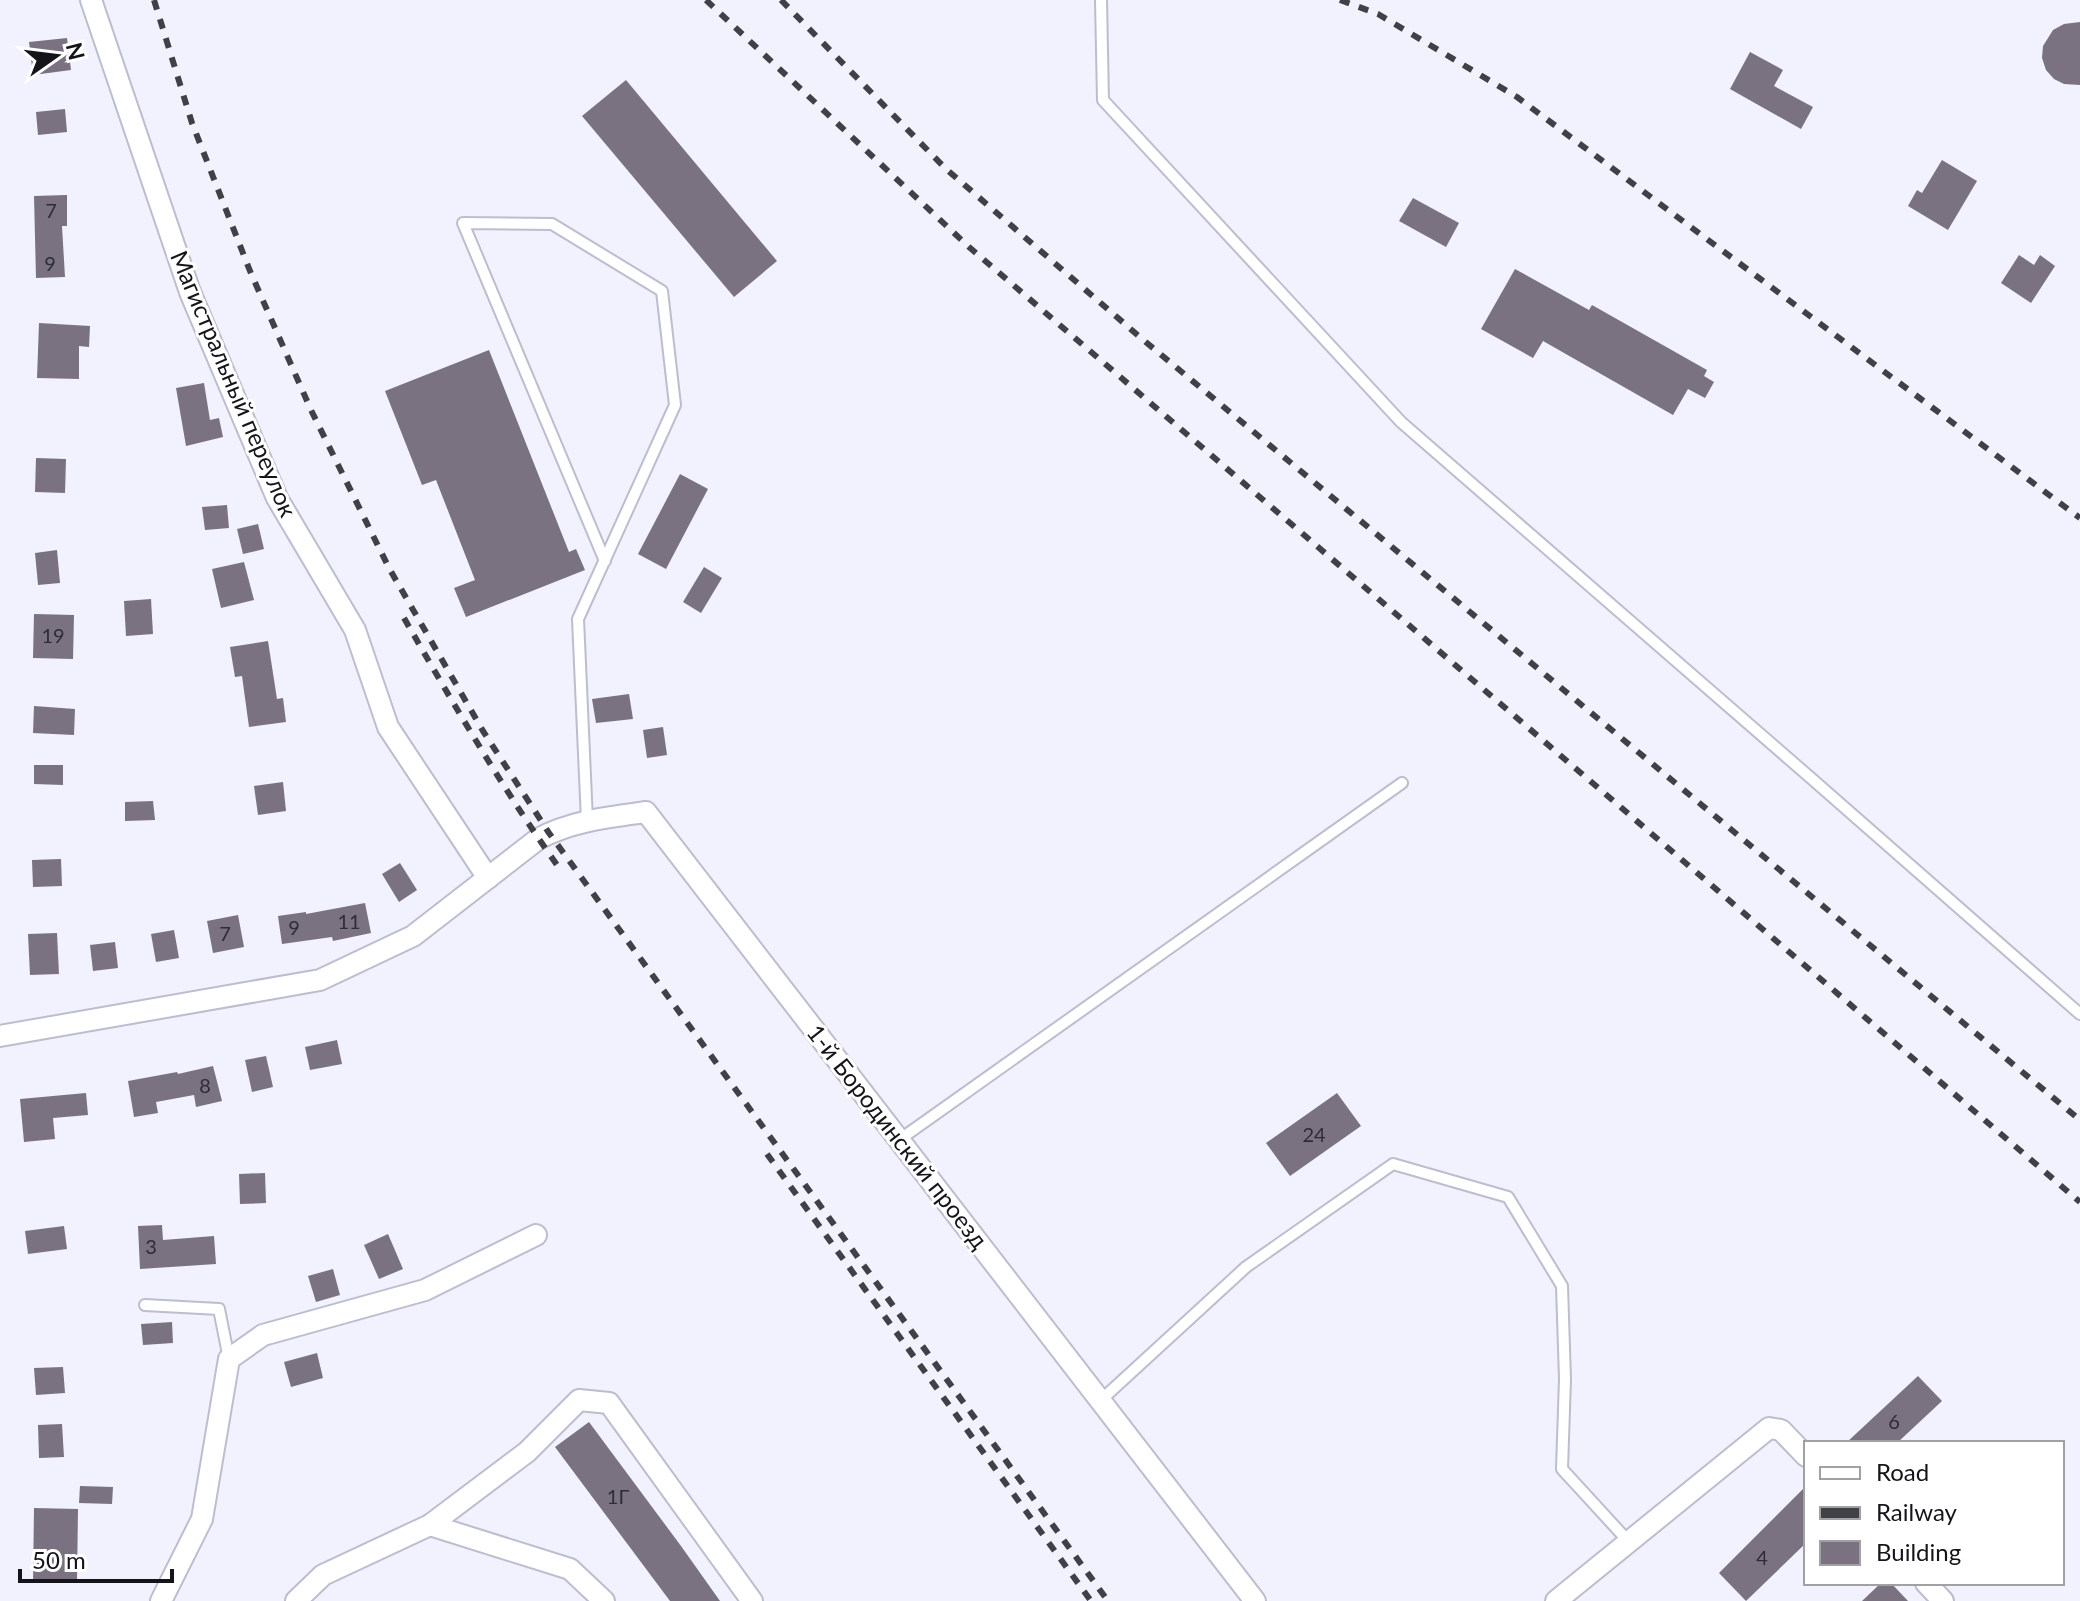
<svg xmlns="http://www.w3.org/2000/svg" width="2080" height="1601" viewBox="0 0 2080 1601" font-family="Lato,sans-serif">
  <style>
    .building { fill: #7a7281 }
    .lines { fill: none; stroke-linecap: round; stroke-linejoin: round }
    .service-casing { stroke: #bcbdcf; stroke-width: 14 }
    .minor-casing { stroke: #bcbdcf; stroke-width: 24 }
    .service { stroke: #fff; stroke-width: 10 }
    .minor { stroke: #fff; stroke-width: 20 }
    .rail { stroke: #404047; stroke-width: 6; stroke-dasharray: 10 10; stroke-linecap: butt }
    .labels { text-anchor: middle; stroke-width: 6; stroke-linejoin: round; paint-order: stroke }
    .number-label { font-size: 20px; fill: #2e2c34 }
    .street-label { font-size: 24px; fill: #14141a; stroke: #fff }
  </style>
  <rect width="100%" height="100%" fill="#f1f2fd"/>
  <g class="building">
    <polygon points="2080,22 2080,85 2064,84 2054,79 2046,70 2042,58 2043,46 2053,30 2064,24"/>
    <polygon points="67,38 71,70 33,75 29,42"/>
    <polygon points="1750,52 1783,70 1774,86 1813,107 1801,129 1730,89"/>
    <polygon points="626,80 777,261 734,297 582,116"/>
    <polygon points="65,109 67,132 38,135 36,112"/>
    <polygon points="1942,160 1977,181 1948,230 1908,206 1917,190 1922,193"/>
    <polygon points="67,195 67,226 62,226 65,277 36,278 34,196"/>
    <polygon points="1413,198 1459,223 1446,247 1399,221"/>
    <polygon points="2019,255 2034,265 2040,255 2055,266 2031,303 2001,283"/>
    <polygon points="1515,269 1589,310 1592,305 1707,370 1704,376 1714,382 1705,398 1688,389 1673,415 1543,341 1533,358 1481,329"/>
    <polygon points="39,323 90,326 89,347 79,346 79,379 37,378"/>
    <polygon points="489,350 569,552 576,549 585,570 466,617 454,588 475,580 436,480 422,485 385,391"/>
    <polygon points="204,383 210,420 219,418 223,437 186,446 176,388"/>
    <polygon points="36,458 66,459 65,493 35,492"/>
    <polygon points="680,474 708,489 666,569 638,554"/>
    <polygon points="227,505 229,528 205,530 202,507"/>
    <polygon points="258,524 264,549 243,554 237,529"/>
    <polygon points="57,550 60,583 38,585 35,553"/>
    <polygon points="244,562 254,600 221,608 212,569"/>
    <polygon points="704,567 722,578 701,613 683,602"/>
    <polygon points="151,599 153,634 126,636 124,601"/>
    <polygon points="34,614 74,615 73,659 33,658"/>
    <polygon points="268,641 277,699 283,698 286,722 249,727 242,676 235,677 230,647"/>
    <polygon points="629,694 633,719 596,723 592,699"/>
    <polygon points="34,706 75,709 74,735 33,733"/>
    <polygon points="663,727 667,755 647,758 643,730"/>
    <polygon points="34,765 63,765 63,785 34,784"/>
    <polygon points="283,782 286,811 258,815 254,786"/>
    <polygon points="153,801 155,820 125,821 125,802"/>
    <polygon points="61,859 62,886 33,887 32,860"/>
    <polygon points="400,863 417,890 399,902 382,874"/>
    <polygon points="365,903 371,933 333,941 332,937 282,944 278,916 306,912 306,914"/>
    <polygon points="238,915 244,947 213,953 207,921"/>
    <polygon points="174,930 179,958 156,962 151,934"/>
    <polygon points="57,933 59,974 30,975 28,934"/>
    <polygon points="115,942 118,968 93,971 90,945"/>
    <polygon points="337,1040 342,1064 310,1070 305,1047"/>
    <polygon points="266,1056 273,1087 252,1092 245,1060"/>
    <polygon points="213,1066 222,1101 196,1107 194,1095 156,1102 158,1113 134,1117 128,1081 177,1072 178,1074"/>
    <polygon points="86,1093 88,1115 53,1118 55,1139 24,1142 20,1099"/>
    <polygon points="1337,1093 1361,1126 1290,1176 1266,1143"/>
    <polygon points="265,1173 266,1203 240,1204 239,1174"/>
    <polygon points="162,1225 163,1240 214,1236 216,1264 140,1269 138,1226"/>
    <polygon points="64,1226 67,1249 28,1254 25,1231"/>
    <polygon points="388,1234 403,1269 379,1279 364,1245"/>
    <polygon points="333,1269 340,1295 316,1302 308,1276"/>
    <polygon points="172,1322 173,1343 143,1345 141,1324"/>
    <polygon points="317,1353 323,1378 291,1387 284,1362"/>
    <polygon points="63,1367 65,1393 36,1395 34,1368"/>
    <polygon points="1918,1376 1942,1401 1897,1443 1846,1443"/>
    <polygon points="589,1422 681,1546 720,1601 670,1601 555,1447"/>
    <polygon points="62,1424 64,1457 39,1458 38,1425"/>
    <polygon points="80,1486 113,1487 112,1504 79,1503"/>
    <polygon points="1806,1486 1806,1543 1746,1601 1719,1573"/>
    <polygon points="34,1508 78,1509 77,1582 33,1582"/>
    <polygon points="1881,1583 1891,1583 1908,1601 1862,1601"/>
  </g>
  <g class="lines">
    <defs>
      <g id="service">
        <polyline points="1101,0 1103,100 1401,422 1812,779 2080,1014"/>
        <polyline points="587,821 578,619 675,405 662,291 552,224 463,223 605,561"/>
        <polyline points="899,1140 1402,783"/>
        <polyline points="145,1305 219,1309 229,1359"/>
        <polyline points="1100,1401 1246,1267 1393,1164 1508,1197 1562,1286 1565,1379 1562,1469 1629,1542"/>
      </g>
      <g id="minor">
        <polyline points="91,0 190,292 277,498 355,630 388,727 488,878"/>
        <path d="M0,1036l320,-56 93,-44 125,-97c33,-18 71,-22 108,-27l609,789"/>
        <polyline points="430,1525 570,1569 604,1601"/>
        <polyline points="1926,1583 1943,1601"/>
        <polyline points="161,1601 202,1519 229,1359 263,1335 425,1290 536,1235"/>
        <polyline points="296,1601 323,1575 430,1525 527,1452 579,1400 609,1403 752,1601"/>
        <polyline points="1556,1601 1769,1428 1781,1430 1806,1456"/>
      </g>
    </defs>
    <use href="#service" class="service-casing"/>
    <use href="#minor" class="minor-casing"/>
    <use href="#service" class="service"/>
    <use href="#minor" class="minor"/>
    <g class="rail">
      <polyline points="154,0 192,123 250,271 311,410 389,568 483,731 549,833 1108,1601"/>
      <polyline points="706,0 969,247 2080,1202"/>
      <polyline points="781,0 945,168 1141,338 2080,1120"/>
      <polyline points="1340,0 1378,14 1517,97 2080,518"/>
      <path d="M404,618c50,87 100,173 158,254"/>
      <polyline points="767,1154 1091,1601"/>
    </g>
  </g>
  <g class="labels">
    <g class="number-label">
      <text x="51" y="218">7</text>
      <text x="50" y="271">9</text>
      <text x="53" y="643">19</text>
      <text x="349" y="929">11</text>
      <text x="294" y="935">9</text>
      <text x="225" y="941">7</text>
      <text x="205" y="1093">8</text>
      <text x="1314" y="1142">24</text>
      <text x="151" y="1254">3</text>
      <text x="1894" y="1429">6</text>
      <text x="618" y="1504">1Г</text>
      <text x="1762" y="1565">4</text>
    </g>
    <g class="street-label">
      <text transform="translate(233 384) rotate(67)" y="8">Магистральный переулок</text>
      <text transform="translate(897 1137) rotate(52)" y="8">1-й Бородинский проезд</text>
    </g>
  </g>
  <rect x="1804" y="1441" width="260" height="144" fill="#ffffff" stroke="#a1a1a3" stroke-width="2"/>
  <rect x="1820" y="1467" width="40" height="12" fill="#ffffff" stroke="#a1a1a3" stroke-width="2"/>
  <text x="1876" y="1481" font-size="24" fill="#14141a">Road</text>
  <rect x="1820" y="1507" width="40" height="12" fill="#404047" stroke="#a1a1a3" stroke-width="2"/>
  <text x="1876" y="1521" font-size="24" fill="#14141a">Railway</text>
  <rect x="1820" y="1541" width="40" height="24" fill="#7a7281" stroke="#a1a1a3" stroke-width="2"/>
  <text x="1876" y="1561" font-size="24" fill="#14141a">Building</text>
  <g transform="translate(56 56) rotate(76)" stroke="#ffffff" stroke-width="6" paint-order="stroke">
  <path d="M0-6L14 30L0 20L-14 30Z" fill="#14141a"/>
  <text y="-12" font-size="22" font-weight="bold" text-anchor="middle" fill="#14141a">N</text>
  </g>
  <path d="M20 1569v12h152v-12" fill="none" stroke="#14141a" stroke-width="4"/>
  <text x="32" y="1569" font-size="24" fill="#14141a" stroke="#ffffff" stroke-width="6" paint-order="stroke">50 m</text>
</svg>
